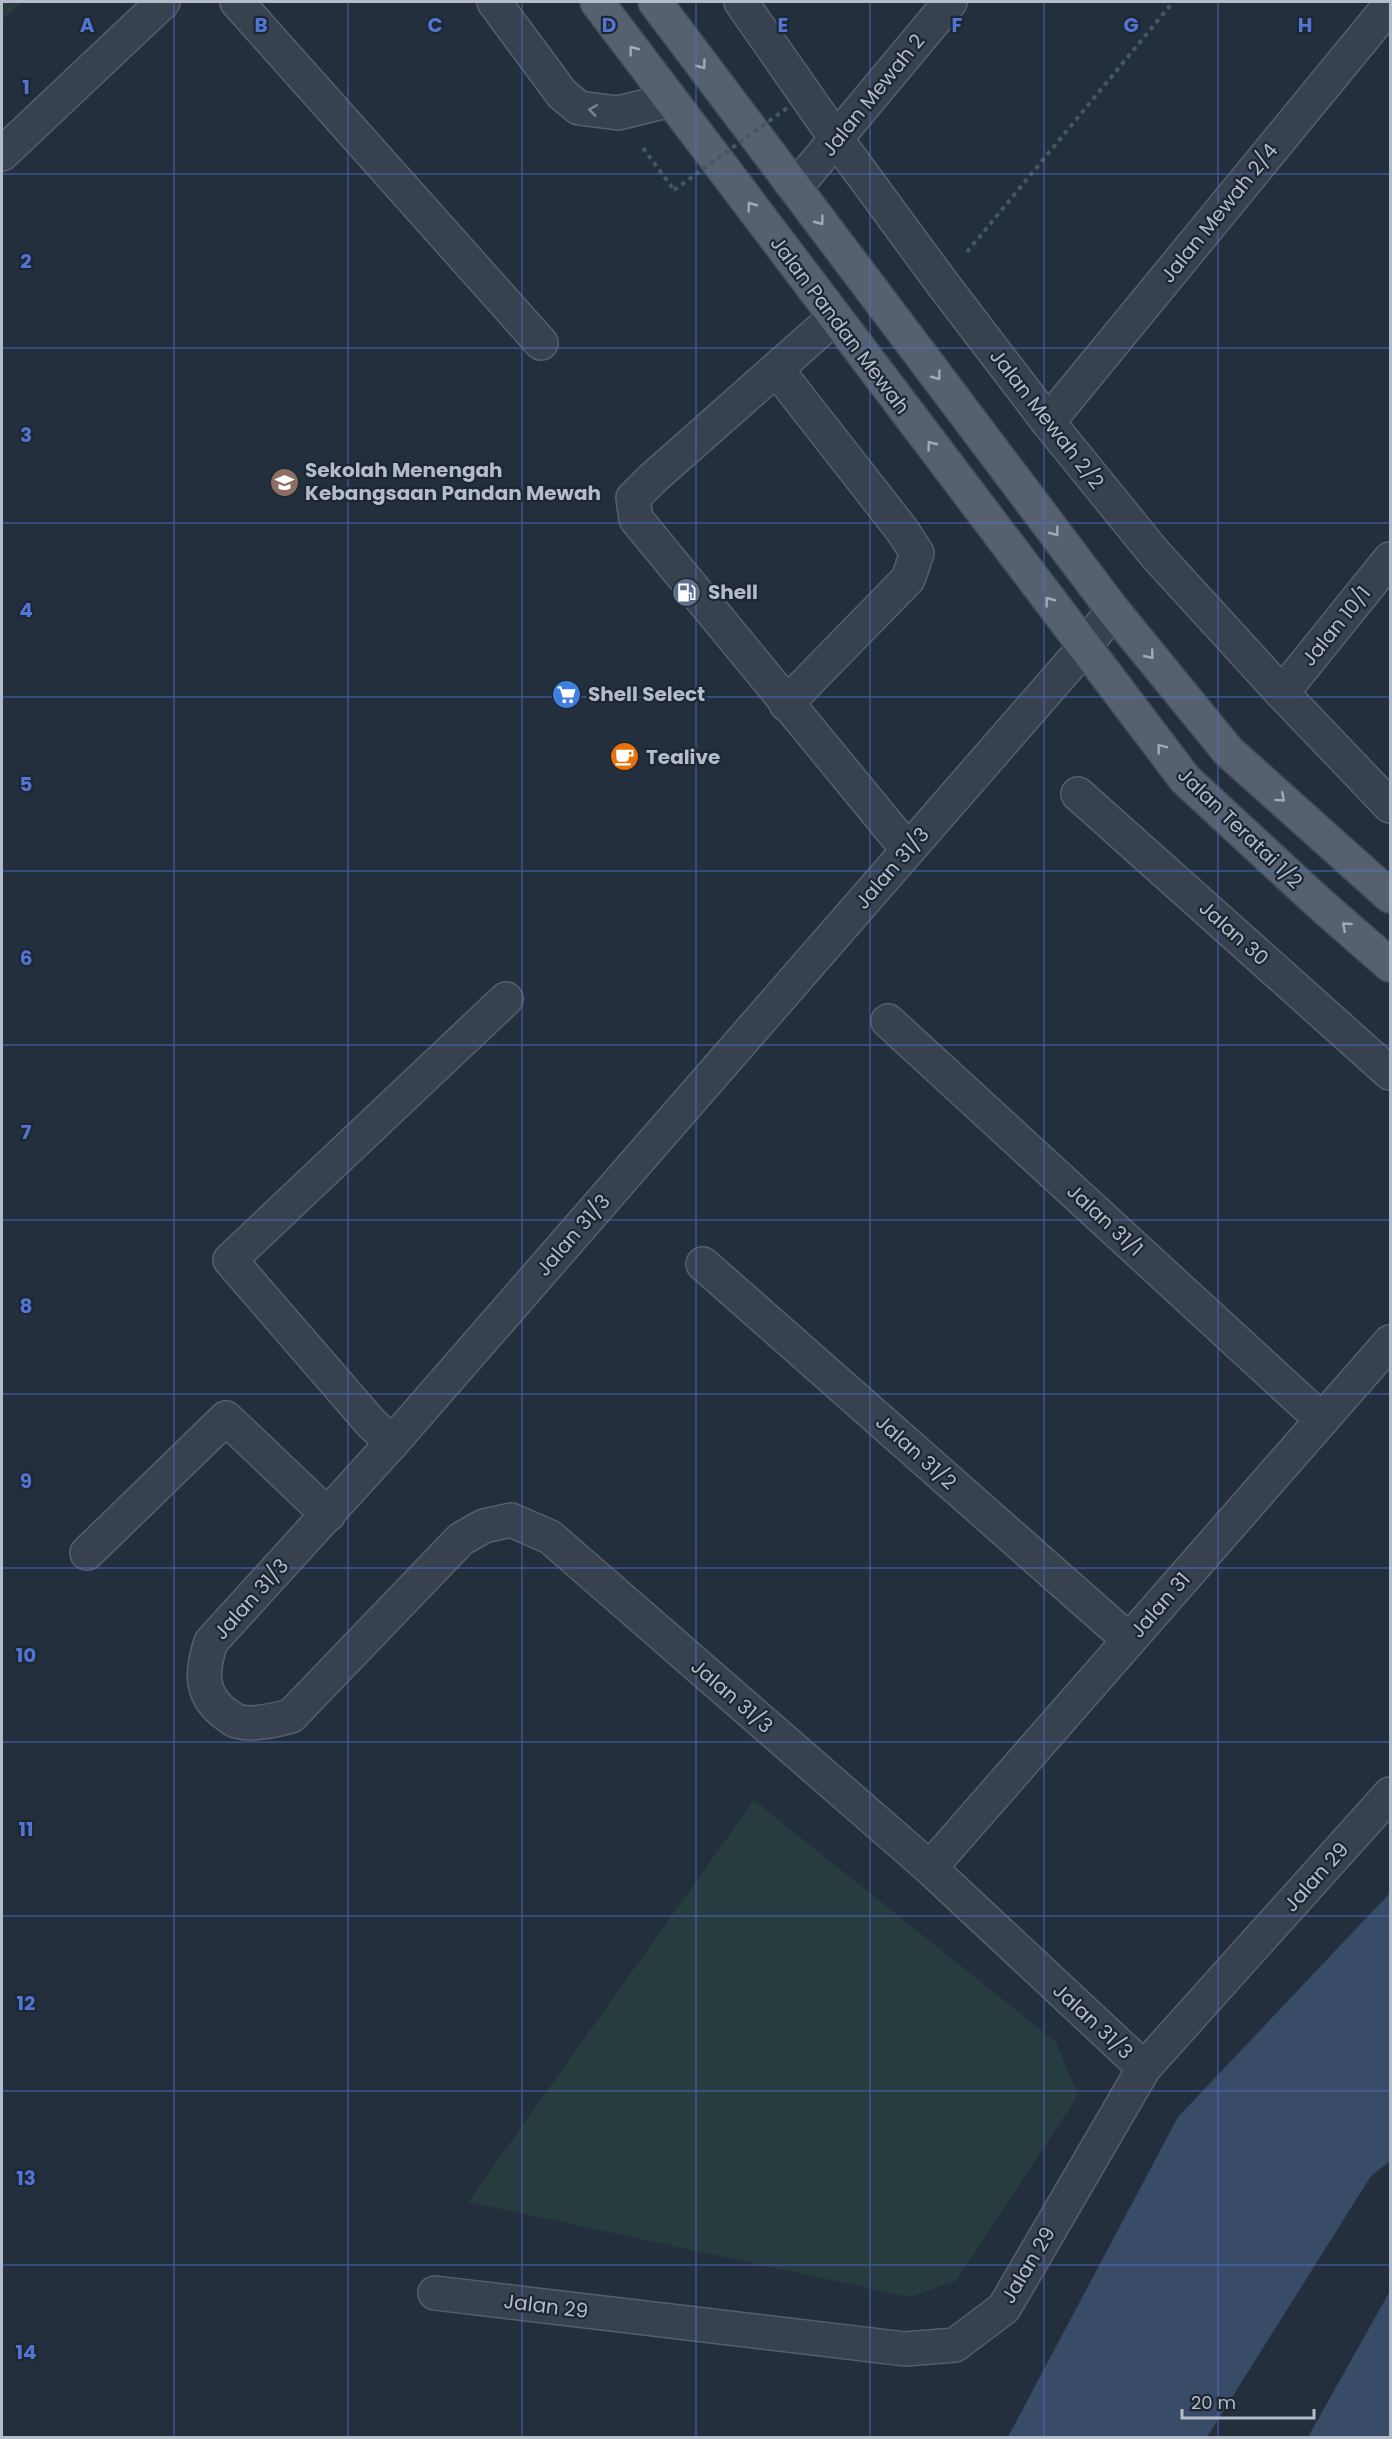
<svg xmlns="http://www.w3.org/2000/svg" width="1392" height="2439" viewBox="0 0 1392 2439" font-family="Poppins,sans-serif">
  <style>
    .green { fill: #263c3f }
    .water { fill: #394c67 }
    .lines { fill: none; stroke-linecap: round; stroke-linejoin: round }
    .minor-casing { stroke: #565f6c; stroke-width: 36 }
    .major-casing { stroke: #414a57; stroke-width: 36 }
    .path { stroke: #44595c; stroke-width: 4; stroke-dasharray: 4.5 4.5; stroke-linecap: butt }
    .minor { stroke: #38414e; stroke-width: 33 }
    .major { stroke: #56606e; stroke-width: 33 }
    .path-bridge { stroke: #44595c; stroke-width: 4; stroke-dasharray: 4.5 4.5; stroke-linecap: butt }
    .oneway { stroke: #a1aab7 }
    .oneway2 { stroke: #7c8592 }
    .grid { fill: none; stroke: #5274d3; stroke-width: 1.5; stroke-opacity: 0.55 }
    .labels { text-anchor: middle; stroke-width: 4.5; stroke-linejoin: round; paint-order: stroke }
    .street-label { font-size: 20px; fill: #b4bcc9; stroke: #1d2633 }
    .poi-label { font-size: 20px; font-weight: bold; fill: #b4bcc9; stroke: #1d2633; text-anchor: start }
    .grid-label { font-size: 20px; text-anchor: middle; font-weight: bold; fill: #5274d3; stroke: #1d2633; stroke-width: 4.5; stroke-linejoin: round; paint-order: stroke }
  </style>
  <rect width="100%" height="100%" fill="#242f3e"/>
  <g class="green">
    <polygon points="2,2 22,2 2,20"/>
    <polygon points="754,1800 1056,2042 1078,2095 956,2281 910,2297 468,2202"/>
  </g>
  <g class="water">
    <polygon points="1390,1893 1390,2161 1371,2176 1207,2437 1008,2437 1178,2117"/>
    <polygon points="1390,2291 1390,2437 1308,2437"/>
  </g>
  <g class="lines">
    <defs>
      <g id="minor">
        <polyline points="237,2 541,343"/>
        <polyline points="494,2 562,94 579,108 618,113 671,100"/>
        <polyline points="741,2 837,140 942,283 1048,422 1155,554 1282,693 1390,806"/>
        <polyline points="2,154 163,2"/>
        <polyline points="795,188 950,2"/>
        <polyline points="835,317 652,479 633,498 636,519 908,850"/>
        <polyline points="777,370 902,530 917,553 908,579 786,704"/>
        <polyline points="1048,422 1390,5"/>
        <path d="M1113,610l-29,38 -692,795 -181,199c-9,27 -12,51 13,71 4,2 8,6 12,8 17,5 38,-1 55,-5l170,-177 23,-13 27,-6 39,17 380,331 214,200"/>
        <polyline points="1282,693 1390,559"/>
        <polyline points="1078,794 1390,1073"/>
        <polyline points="888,1021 1322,1420"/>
        <polyline points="703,1264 1129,1640"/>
        <polyline points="392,1443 371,1423 230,1260 506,999"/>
        <polyline points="87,1553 226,1418 328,1515"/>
        <polyline points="930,1868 1390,1342"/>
        <polyline points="435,2293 905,2349 955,2345 1004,2308 1144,2068 1390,1794"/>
      </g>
      <g id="major">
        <polyline points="597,2 1185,779 1318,902 1390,965"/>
        <polyline points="655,2 1113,610 1228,751 1390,896"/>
      </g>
    </defs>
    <use href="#minor" class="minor-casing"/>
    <use href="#major" class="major-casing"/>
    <g class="path">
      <polyline points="643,148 674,190"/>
      <polyline points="967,252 1173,2"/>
    </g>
    <use href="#minor" class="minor"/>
    <use href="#major" class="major"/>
    <polyline class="path-bridge" points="674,190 787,108"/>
  </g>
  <defs><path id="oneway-chevron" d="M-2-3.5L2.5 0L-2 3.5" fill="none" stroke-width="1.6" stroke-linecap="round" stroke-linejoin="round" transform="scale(1.5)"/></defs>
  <g class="oneway">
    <use href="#oneway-chevron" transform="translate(633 50) rotate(-127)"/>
    <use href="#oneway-chevron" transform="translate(702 65) rotate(53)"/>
    <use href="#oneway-chevron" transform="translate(751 206) rotate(-127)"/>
    <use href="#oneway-chevron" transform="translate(820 221) rotate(53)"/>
    <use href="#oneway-chevron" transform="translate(937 376) rotate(53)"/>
    <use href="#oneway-chevron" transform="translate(931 445) rotate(-127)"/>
    <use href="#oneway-chevron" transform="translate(1055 532) rotate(53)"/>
    <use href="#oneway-chevron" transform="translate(1049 601) rotate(-127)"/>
    <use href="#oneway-chevron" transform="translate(1150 655) rotate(51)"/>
    <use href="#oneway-chevron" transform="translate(1161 748) rotate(-128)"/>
    <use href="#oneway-chevron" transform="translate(1281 798) rotate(42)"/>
    <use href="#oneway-chevron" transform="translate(1346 926) rotate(-139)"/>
  </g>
  <use class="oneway2" href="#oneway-chevron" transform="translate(593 110) rotate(-172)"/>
  <path class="grid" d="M174,2v2436M348,2v2436M522,2v2436M696,2v2436M870,2v2436M1044,2v2436M1218,2v2436M2,174h1388M2,348h1388M2,523h1388M2,697h1388M2,871h1388M2,1045h1388M2,1220h1388M2,1394h1388M2,1568h1388M2,1742h1388M2,1916h1388M2,2091h1388M2,2265h1388"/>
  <defs>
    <symbol id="school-disc" viewBox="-11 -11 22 22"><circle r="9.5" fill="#8d6e63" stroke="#1d2633"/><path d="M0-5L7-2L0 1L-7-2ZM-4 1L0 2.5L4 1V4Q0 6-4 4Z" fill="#fff"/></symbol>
    <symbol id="fuel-disc" viewBox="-11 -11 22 22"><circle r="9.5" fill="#5c6f8a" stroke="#1d2633"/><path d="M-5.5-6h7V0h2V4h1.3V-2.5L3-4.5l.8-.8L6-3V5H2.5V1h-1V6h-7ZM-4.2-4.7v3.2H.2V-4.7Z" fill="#fff"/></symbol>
    <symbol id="supermarket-disc" viewBox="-11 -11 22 22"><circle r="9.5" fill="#3f7fe0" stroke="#1d2633"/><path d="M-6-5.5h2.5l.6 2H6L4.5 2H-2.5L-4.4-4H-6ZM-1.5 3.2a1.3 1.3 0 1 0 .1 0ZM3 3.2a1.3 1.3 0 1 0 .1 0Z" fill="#fff"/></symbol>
    <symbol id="cafe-disc" viewBox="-11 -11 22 22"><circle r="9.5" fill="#e8710a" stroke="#1d2633"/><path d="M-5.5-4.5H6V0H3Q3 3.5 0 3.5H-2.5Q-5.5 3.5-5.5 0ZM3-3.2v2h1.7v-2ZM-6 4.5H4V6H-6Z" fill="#fff"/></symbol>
  </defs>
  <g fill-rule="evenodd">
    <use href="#school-disc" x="268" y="466" width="33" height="33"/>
    <use href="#fuel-disc" x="670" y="576" width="33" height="33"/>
    <use href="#supermarket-disc" x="550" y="678" width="33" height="33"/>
    <use href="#cafe-disc" x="608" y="740" width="33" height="33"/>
  </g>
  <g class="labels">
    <g class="street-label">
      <text transform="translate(873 95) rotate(-51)" y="7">Jalan Mewah 2</text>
      <text transform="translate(1219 213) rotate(-51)" y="7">Jalan Mewah 2/4</text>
      <text transform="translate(840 325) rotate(53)" y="7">Jalan Pandan Mewah</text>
      <text transform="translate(1047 419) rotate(52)" y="7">Jalan Mewah 2/2</text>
      <text transform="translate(1336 626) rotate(-51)" y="7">Jalan 10/1</text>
      <text transform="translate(1240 828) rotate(44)" y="7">Jalan Teratai 1/2</text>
      <text transform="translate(892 868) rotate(-49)" y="7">Jalan 31/3</text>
      <text transform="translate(1234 933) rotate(42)" y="7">Jalan 30</text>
      <text transform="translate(1105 1220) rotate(43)" y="7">Jalan 31/1</text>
      <text transform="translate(573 1235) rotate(-49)" y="7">Jalan 31/3</text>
      <text transform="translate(916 1452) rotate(42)" y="7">Jalan 31/2</text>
      <text transform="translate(251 1599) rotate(-48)" y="7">Jalan 31/3</text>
      <text transform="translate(1160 1605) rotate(-49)" y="7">Jalan 31</text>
      <text transform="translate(732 1696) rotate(41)" y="7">Jalan 31/3</text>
      <text transform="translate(1316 1877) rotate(-48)" y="7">Jalan 29</text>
      <text transform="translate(1093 2021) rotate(43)" y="7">Jalan 31/3</text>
      <text transform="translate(1028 2265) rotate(-59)" y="7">Jalan 29</text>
      <text transform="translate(546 2306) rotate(7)" y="7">Jalan 29</text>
    </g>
    <g class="poi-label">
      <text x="305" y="477">Sekolah Menengah<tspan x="305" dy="23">Kebangsaan Pandan Mewah</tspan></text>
      <text x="708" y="599">Shell</text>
      <text x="588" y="701">Shell Select</text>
      <text x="646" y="764">Tealive</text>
    </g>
  </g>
  <g class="grid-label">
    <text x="87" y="32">A</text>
    <text x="261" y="32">B</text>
    <text x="435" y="32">C</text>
    <text x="609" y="32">D</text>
    <text x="783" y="32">E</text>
    <text x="957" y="32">F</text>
    <text x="1131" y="32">G</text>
    <text x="1305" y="32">H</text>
    <text x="26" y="94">1</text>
    <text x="26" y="268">2</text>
    <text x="26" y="442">3</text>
    <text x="26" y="617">4</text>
    <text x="26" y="791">5</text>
    <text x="26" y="965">6</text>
    <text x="26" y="1139">7</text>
    <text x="26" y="1313">8</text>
    <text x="26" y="1488">9</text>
    <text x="26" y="1662">10</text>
    <text x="26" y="1836">11</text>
    <text x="26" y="2010">12</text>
    <text x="26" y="2185">13</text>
    <text x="26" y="2359">14</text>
  </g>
  <rect width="1392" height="2439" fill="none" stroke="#b4bcc9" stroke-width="6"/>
  <path d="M1182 2409v9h132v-9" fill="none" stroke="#b4bcc9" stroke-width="3"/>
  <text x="1191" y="2409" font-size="18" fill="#b4bcc9" stroke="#1d2633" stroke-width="4.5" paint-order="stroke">20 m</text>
</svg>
